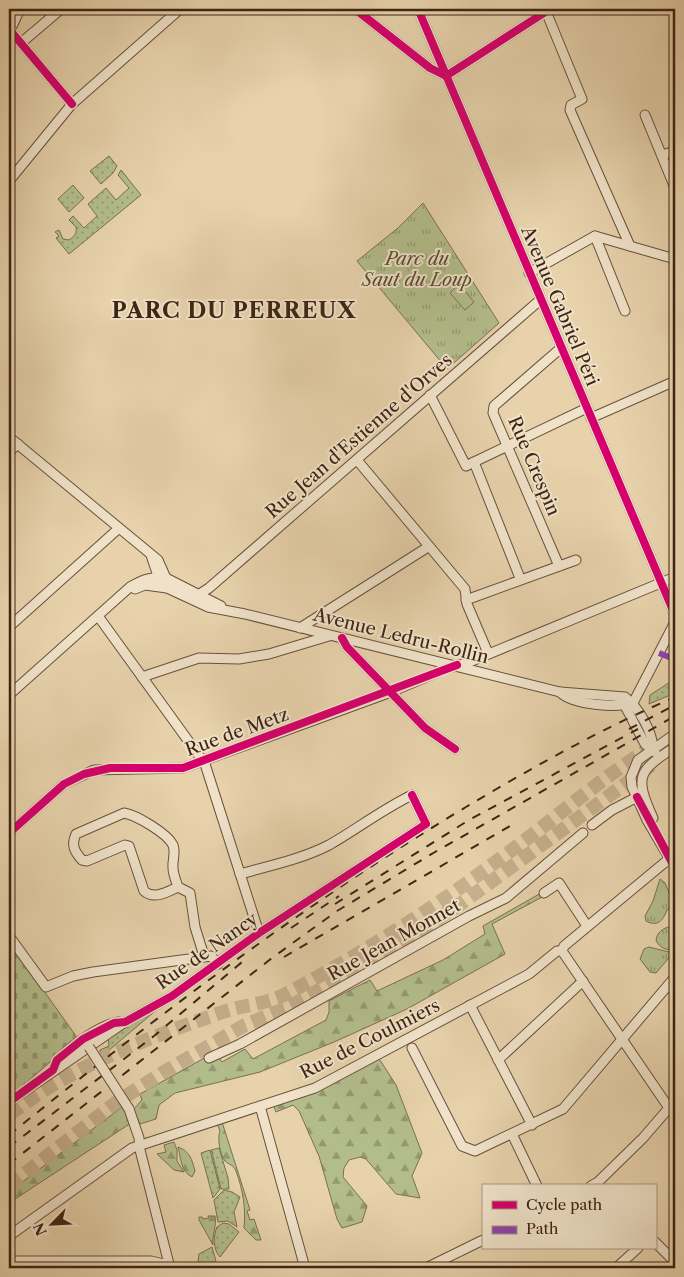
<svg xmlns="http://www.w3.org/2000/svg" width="684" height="1277" viewBox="0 0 684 1277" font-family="'Libre Caslon Text',serif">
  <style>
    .grass { fill: url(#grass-dots); stroke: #7a7050 }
    .forest { fill: url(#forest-firs); stroke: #7a7050 }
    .cemetery { fill: url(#cemetery-stones); stroke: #7a7050 }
    .park { fill: url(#park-tufts); stroke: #7a7050 }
    .pitch { fill: #b3bd8c; stroke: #7a7050 }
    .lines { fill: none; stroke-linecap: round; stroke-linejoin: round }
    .highway-tunnel { stroke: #c6af8d; stroke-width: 14; stroke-dasharray: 14 7; stroke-linecap: butt }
    .minor-casing { stroke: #6a5039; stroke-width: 11 }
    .minor { stroke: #efe2c9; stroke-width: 9 }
    .rail { stroke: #402413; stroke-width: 2; stroke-dasharray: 9 9; stroke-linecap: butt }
    .minor-bridge-casing { stroke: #6a5039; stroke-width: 11; stroke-linecap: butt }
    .minor-bridge { stroke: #efe2c9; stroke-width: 9 }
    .quiet { stroke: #8e44ad; stroke-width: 6; stroke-dasharray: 12 6; stroke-linecap: butt }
    .cycleway-casing { stroke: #efe2c9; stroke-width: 11 }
    .cycleway { stroke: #d6006c; stroke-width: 8 }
    .labels { text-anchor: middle; stroke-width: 4; stroke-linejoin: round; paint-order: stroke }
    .park-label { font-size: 18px; font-style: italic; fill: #5d4a31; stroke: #efe2c9 }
    .street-label { font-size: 18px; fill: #402413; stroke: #efe2c9 }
    .district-label { font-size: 22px; font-weight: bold; letter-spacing: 1px; fill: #402413; stroke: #efe2c9 }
  </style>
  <defs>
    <pattern id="grass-dots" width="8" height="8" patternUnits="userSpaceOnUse" patternTransform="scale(1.25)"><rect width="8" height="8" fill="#b3bd8c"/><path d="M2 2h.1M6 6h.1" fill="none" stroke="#939971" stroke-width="1.8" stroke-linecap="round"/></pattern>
    <pattern id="forest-firs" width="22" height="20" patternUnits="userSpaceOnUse" patternTransform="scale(1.25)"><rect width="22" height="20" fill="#b3bd8c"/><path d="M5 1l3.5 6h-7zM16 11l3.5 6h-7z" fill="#939971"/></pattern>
    <pattern id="cemetery-stones" width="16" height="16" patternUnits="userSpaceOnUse" patternTransform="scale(1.25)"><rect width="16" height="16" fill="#b3bd8c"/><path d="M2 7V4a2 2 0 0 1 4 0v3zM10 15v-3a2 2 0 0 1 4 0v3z" fill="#939971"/></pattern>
    <pattern id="park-tufts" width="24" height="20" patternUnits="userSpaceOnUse" patternTransform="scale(1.25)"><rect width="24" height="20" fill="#b3bd8c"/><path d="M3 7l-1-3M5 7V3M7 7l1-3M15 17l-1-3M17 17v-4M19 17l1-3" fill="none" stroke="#939971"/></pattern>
  </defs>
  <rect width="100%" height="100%" fill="#e7d2ac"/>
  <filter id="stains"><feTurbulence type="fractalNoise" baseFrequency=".004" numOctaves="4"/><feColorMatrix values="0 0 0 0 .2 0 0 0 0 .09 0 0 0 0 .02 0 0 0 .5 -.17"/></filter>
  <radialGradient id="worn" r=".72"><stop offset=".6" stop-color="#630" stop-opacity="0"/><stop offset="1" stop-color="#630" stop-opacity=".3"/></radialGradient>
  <g class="grass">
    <polygon points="109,156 117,166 113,173 101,184 90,171"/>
    <path d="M121,170l20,25 -72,59 -13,-16 3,-2 -4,-4 4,-2 4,9 6,1c6,-4 8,-7 7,-13l-7,-7 4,-4 11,12 13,-12 -9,-12 18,-16 10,12 13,-12 -11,-13z"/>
    <polygon points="73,185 84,198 69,212 58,199"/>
    <polygon points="675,679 675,693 649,704 650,695"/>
    <polygon points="167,1001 101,1057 100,1050 109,1046 108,1038"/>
    <polygon points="219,1148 228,1178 229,1189 221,1189 212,1153 211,1150"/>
    <polygon points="210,1150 220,1189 213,1198 201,1153"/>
    <polygon points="224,1190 232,1192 240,1197 234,1212 237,1227 228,1221 218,1222 214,1200"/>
    <path d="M223,1223l6,1 10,8 -19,25c-7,-7 -7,-21 -3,-30z"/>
    <polygon points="212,1247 216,1261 210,1267 204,1268 198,1261 199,1254"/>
  </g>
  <g class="forest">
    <polygon points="557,889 492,924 505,954 407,1009 334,1042 260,1072 175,1093 159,1105 156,1119 140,1124 133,1110 142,1100 140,1094 215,1052 222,1062 245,1049 253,1059 326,1020 329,1012 329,1001 370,980 377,991 443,960 485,934 483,926 541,893"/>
    <polygon points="378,1057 396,1085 422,1153 412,1176 420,1198 396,1194 366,1159 360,1157 349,1160 344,1168 343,1177 367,1206 362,1222 342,1228 337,1219 319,1156 299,1111 293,1105 276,1112 273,1104"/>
    <polygon points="122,1107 131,1123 9,1203 9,1192"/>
    <path d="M222,1122l28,88 -3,1 3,9 4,-1 7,21h-5l-12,-12c2,-19 -1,-38 -8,-57 -2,-6 -7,-6 -11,-10 -5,-6 -8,-23 -5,-30l-3,-8z"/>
    <polygon points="174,1142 177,1150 177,1161 184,1172 174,1170 157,1154 166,1152 164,1145"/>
    <path d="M178,1147c12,4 14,13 17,24l-3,6c-12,-6 -11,-20 -14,-30z"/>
    <path d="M208,1216h7c2,10 -3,18 -2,29l-14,-25v-3h3l1,2 6,-1z"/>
  </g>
  <polygon class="cemetery" points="9,942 76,1036 76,1039 9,1098"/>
  <g class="park">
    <polygon points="423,203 499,323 447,369 357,261 398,228"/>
    <path d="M660,879l5,4 10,23 -8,4c-4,11 -10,17 -21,11l-1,-5 8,-15z"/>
    <path d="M675,926v23c-8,2 -16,-1 -19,-9 1,-9 10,-14 19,-14z"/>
    <polygon points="649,947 673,953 656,973 650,972 640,959 644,949"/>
  </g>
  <polygon class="pitch" points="459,284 474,302 465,310 450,293"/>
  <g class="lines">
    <g class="highway-tunnel">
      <path d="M9,1115c64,-50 141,-78 217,-104 19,-6 39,-7 58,-16 75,-39 149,-86 217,-137 49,-35 95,-76 146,-108"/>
      <polyline points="9,1186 118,1101 164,1072 245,1025 287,1008 375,959 459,905 654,763"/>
    </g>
    <defs>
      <g id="minor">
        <polyline points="355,9 430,68 446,76"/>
        <polyline points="418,9 675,615"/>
        <polyline points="545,9 582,99 571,105 570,110 630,246"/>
        <polyline points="9,29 72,104"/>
        <polyline points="9,33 20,9"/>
        <polyline points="21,43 61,9"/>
        <polyline points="446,76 550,9"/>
        <polyline points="645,115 675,188"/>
        <polyline points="662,155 675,151"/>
        <polyline points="9,181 72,104 180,9"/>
        <polyline points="595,236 625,311"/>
        <polyline points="529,273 595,236 675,259"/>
        <polyline points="430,395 466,466 474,462"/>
        <polyline points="591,418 675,381"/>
        <polyline points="9,437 158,560 166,578 164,581"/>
        <polyline points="9,452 18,444"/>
        <polyline points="357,460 465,589 467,604 488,653"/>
        <path d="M151,555l7,21 9,12 41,19 37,7 315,78 65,5c14,11 28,35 28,53"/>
        <polyline points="559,566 493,413 494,406 561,348"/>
        <polyline points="520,578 474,462 587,408"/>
        <polyline points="135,589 145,585 167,588"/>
        <polyline points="187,594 195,597 209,588 540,300"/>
        <polyline points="466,600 576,560"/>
        <polyline points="98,616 205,764 259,933"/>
        <polyline points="9,627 118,529"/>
        <polyline points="300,628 428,547"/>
        <polyline points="342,638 347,647 425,728 455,749"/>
        <polyline points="142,677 199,658 239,659 269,654 329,636"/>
        <path d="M560,692c13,13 56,16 73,11"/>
        <path d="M9,695l121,-108c12,-7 22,-11 36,-9l55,28"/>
        <polyline points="633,703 675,622"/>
        <polyline points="625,706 645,744 655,752"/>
        <polyline points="675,734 638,760 631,777 632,787 647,820 675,868"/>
        <path d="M653,818c-19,-42 -15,-47 22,-71"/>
        <polyline points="592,825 612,810 641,795"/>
        <polyline points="9,833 64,784 94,770 183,768 391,692 445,669 467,663 675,577"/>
        <path d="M178,887c-11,5 -24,13 -34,4l-15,-45 -4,-1 -38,16 -5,-1c-8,-9 -11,-15 -6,-26l48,-21c12,2 43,20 49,32 3,9 -1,15 0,23 0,6 3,13 5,19l12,6 5,34 9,29"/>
        <polyline points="544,893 559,883 587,926"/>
        <polyline points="9,936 46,987 73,976 93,972 211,956 218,964"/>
        <polyline points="562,951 669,1108 675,1112"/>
        <polyline points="470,1005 532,1125"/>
        <polyline points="412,1048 462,1146 475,1151 563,1109 675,977"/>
        <polyline points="209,1058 240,1044 469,916 506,898 583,833"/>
        <polyline points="498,1060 583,981"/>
        <path d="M55,1066c7,-16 47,-42 64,-44"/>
        <path d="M9,1102l116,-80 47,-26 87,-63 167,-109 -14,-29c-29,14 -55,34 -83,50 -27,14 -60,21 -89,29"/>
        <polyline points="260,1106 305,1268"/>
        <polyline points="129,1109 139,1138 140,1150 170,1268"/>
        <polyline points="512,1134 537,1186"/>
        <polyline points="591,1186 598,1182 643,1138 675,1101"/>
        <polyline points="9,1236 132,1148 315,1088 529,974 557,951 562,951 564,946 675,854"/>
        <polyline points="655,1242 675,1262"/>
        <polyline points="9,1261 151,1261 168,1265"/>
        <polyline points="426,1268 483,1240"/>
        <polyline points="616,1268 638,1248"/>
      </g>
    </defs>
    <use href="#minor" class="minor-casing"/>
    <use href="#minor" class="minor"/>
    <g class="rail">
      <polyline points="629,729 675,705"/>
      <polyline points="335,904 469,820 638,729"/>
      <polyline points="291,928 339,896"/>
      <polyline points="284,957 517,822"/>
      <path d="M9,1135c147,-118 295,-231 457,-328 67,-40 137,-79 209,-110"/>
      <polyline points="9,1147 154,1036 242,962"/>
      <polyline points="9,1164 272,958 337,911 435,852 675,716"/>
    </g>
    <defs>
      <polyline id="minor-bridge" points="89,1047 129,1109"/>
    </defs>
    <use href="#minor-bridge" class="minor-bridge-casing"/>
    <use href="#minor-bridge" class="minor-bridge"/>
    <polyline class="quiet" points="659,653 669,657 675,654"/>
    <defs>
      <g id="cycleway">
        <polyline points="355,9 430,68 446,76"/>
        <polyline points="418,9 675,615"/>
        <polyline points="9,29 72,104"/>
        <polyline points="446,76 550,9"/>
        <polyline points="342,638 347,647 425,728 455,749"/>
        <polyline points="637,797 675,868"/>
        <polyline points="9,833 64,784 84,774 110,768 183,768 457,665"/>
        <polyline points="9,1102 53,1070 57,1060 83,1039 114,1023 125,1022 172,996 259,933 426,824 412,795"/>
      </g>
    </defs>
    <use href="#cycleway" class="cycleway-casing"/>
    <use href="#cycleway" class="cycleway"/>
  </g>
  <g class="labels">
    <g class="park-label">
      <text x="417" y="265">Parc du<tspan x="417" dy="21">Saut du Loup</tspan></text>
    </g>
    <g class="street-label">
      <text transform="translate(560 306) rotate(67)" y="6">Avenue Gabriel Péri</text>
      <text transform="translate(359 436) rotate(-41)" y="6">Rue Jean d'Estienne d'Orves</text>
      <text transform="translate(534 466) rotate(67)" y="6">Rue Crespin</text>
      <text transform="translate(401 636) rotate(14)" y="6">Avenue Ledru-Rollin</text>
      <text transform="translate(237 732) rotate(-20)" y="6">Rue de Metz</text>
      <text transform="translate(394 940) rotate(-29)" y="6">Rue Jean Monnet</text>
      <text transform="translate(207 951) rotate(-35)" y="6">Rue de Nancy</text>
      <text transform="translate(370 1039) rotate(-27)" y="6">Rue de Coulmiers</text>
    </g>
    <g class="district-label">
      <text x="234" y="318">PARC DU PERREUX</text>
    </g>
  </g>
  <rect width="684" height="1277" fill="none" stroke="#e7d2ac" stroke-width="30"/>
  <rect x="10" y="10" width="664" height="1257" fill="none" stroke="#402413" stroke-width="2.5"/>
  <rect x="15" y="15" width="654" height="1247" fill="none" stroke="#402413"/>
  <rect x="482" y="1184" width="175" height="65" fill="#efe2c9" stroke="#a99680"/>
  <rect x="492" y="1201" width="25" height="8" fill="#d6006c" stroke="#a99680"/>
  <text x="526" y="1210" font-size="15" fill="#402413">Cycle path</text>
  <rect x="492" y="1226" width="25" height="8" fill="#8e44ad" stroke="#a99680"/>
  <text x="526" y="1234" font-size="15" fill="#402413">Path</text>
  <g transform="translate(52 1224) rotate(246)" stroke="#efe2c9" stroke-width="4" paint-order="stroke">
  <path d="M0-4L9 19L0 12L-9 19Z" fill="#402413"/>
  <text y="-8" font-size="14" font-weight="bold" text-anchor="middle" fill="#402413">N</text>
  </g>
  <rect width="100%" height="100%" filter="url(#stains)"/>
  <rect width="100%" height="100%" fill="url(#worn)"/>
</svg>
